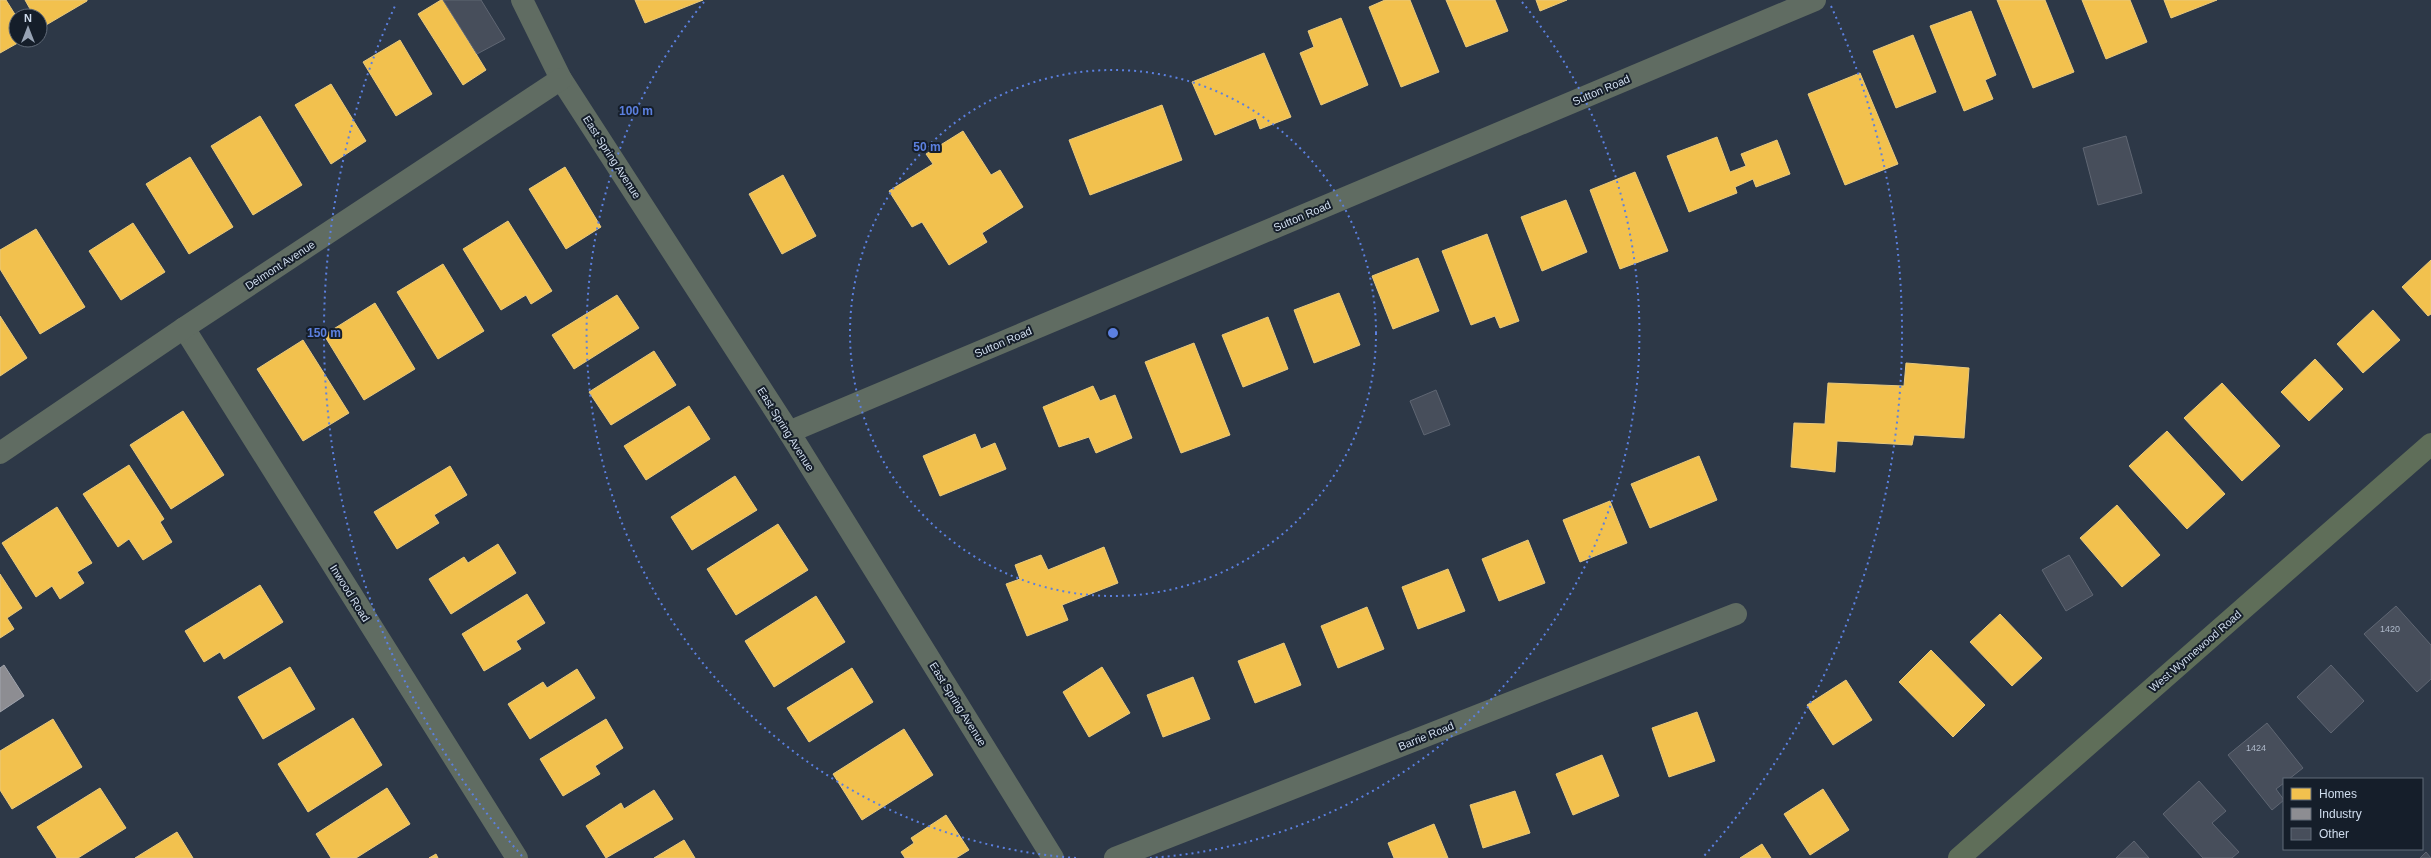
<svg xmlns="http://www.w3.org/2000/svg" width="2431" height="858" viewBox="0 0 2431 858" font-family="Helvetica,sans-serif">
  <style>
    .homes { fill: #f2c14e; stroke: #e8c97e }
    .industry { fill: #8d8d92; stroke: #a1a5ae }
    .building { fill: #474e5b; stroke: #5f6673 }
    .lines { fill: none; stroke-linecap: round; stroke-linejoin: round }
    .minor { stroke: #606c62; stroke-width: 22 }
    .major { stroke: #5f6e59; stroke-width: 22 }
    .ring { fill: none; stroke: #5c80e0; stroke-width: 2; stroke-dasharray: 2 4 }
    .labels { text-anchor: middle; stroke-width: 4; stroke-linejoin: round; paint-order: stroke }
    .number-label { font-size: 9px; fill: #aeb9c9 }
    .street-label { font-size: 11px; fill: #d0ddee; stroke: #151e2a }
    .centre { fill: #5c80e0; stroke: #151e2a; stroke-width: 2 }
    .ring-label { font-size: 12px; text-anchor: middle; font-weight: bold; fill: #5c80e0; stroke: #151e2a; stroke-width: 4; stroke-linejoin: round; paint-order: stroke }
  </style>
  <rect width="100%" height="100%" fill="#2d3847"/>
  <g class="homes">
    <polygon points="0,0 6,0 16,16 16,40 23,40 0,53"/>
    <polygon points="25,0 87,0 87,1 41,28 40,16 34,16"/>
    <polygon points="441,0 443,0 486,70 463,85 418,14"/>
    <polygon points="635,0 703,0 645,23"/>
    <polygon points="1385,0 1410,0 1439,72 1401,87 1369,7"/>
    <polygon points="1446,0 1495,0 1508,31 1466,47"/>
    <polygon points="1536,0 1567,0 1540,11"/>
    <polygon points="1997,0 2045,0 2074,72 2033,88"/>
    <polygon points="2082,0 2130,0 2147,42 2106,59"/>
    <polygon points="2164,0 2217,0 2171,18"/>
    <polygon points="1971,11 1996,75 1985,80 1993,99 1964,111 1930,26"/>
    <polygon points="1341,18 1368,85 1321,105 1300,53 1314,47 1308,31"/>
    <polygon points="1913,35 1936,92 1896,108 1873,51"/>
    <polygon points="400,40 432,94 396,116 363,62"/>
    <polygon points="1264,53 1291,117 1260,129 1256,118 1215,135 1192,82"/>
    <polygon points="1860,73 1898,164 1845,185 1808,94"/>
    <polygon points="331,84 366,141 331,164 295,105"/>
    <polygon points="1162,105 1182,160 1090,195 1069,140"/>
    <polygon points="260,116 302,185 253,215 211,146"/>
    <polygon points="963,131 991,175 1000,170 1023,207 982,233 987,242 949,265 922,222 912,227 889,191 933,164 926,154"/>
    <polygon points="1717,137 1730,172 1746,166 1741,154 1777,140 1790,174 1756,187 1753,179 1735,187 1737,193 1689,212 1667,156"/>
    <polygon points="190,157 233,227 189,254 146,184"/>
    <polygon points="565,167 601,227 566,249 529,189"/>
    <polygon points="1635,172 1668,251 1620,269 1590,190"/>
    <polygon points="783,175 816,236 782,254 749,194"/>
    <polygon points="1566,200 1587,252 1542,271 1521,217"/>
    <polygon points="508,221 552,291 531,304 526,295 501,310 463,249"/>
    <polygon points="133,223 165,272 121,300 89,251"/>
    <polygon points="36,229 85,307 40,334 0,269 0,250"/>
    <polygon points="1487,234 1519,321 1500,328 1495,316 1471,325 1442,251"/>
    <polygon points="1418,258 1439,311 1393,329 1372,276"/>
    <polygon points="2431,260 2431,314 2428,316 2402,287"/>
    <polygon points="443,264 484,331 438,359 397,292"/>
    <polygon points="1339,293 1360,345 1314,363 1294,310"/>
    <polygon points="617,295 639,328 574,369 552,335"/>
    <polygon points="375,303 415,369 364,400 324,335"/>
    <polygon points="2373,310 2400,340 2363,373 2337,344"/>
    <polygon points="0,316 27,358 0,376"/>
    <polygon points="1268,317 1288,369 1243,387 1222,335"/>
    <polygon points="303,340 349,413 303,441 257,369"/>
    <polygon points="1194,343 1230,435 1181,453 1145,362"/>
    <polygon points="654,351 676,385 611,425 589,392"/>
    <polygon points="2315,359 2343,389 2309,421 2281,392"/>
    <polygon points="1906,363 1969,368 1964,438 1914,435 1912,445 1837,441 1835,472 1791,467 1794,423 1825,424 1828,383 1904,386"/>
    <polygon points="2222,383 2280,446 2242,481 2184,418"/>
    <polygon points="1093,386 1100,401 1115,395 1132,438 1096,453 1089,437 1059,447 1043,407"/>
    <polygon points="689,406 710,439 646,480 624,446"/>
    <polygon points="183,411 224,475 171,509 130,445"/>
    <polygon points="2167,431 2225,494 2187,529 2129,466"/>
    <polygon points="975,434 981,449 995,443 1006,469 940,496 923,456"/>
    <polygon points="1699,456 1717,500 1650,528 1631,484"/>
    <polygon points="129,465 164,519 160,522 172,542 143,560 129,539 118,547 83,494"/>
    <polygon points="450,466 467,495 434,515 439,523 397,549 374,512"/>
    <polygon points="735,476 757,510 692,550 671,517"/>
    <polygon points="1610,501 1627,543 1580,562 1563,520"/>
    <polygon points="2117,505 2160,555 2122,587 2080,538"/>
    <polygon points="57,507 92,563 77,572 84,583 60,599 52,586 36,597 2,543"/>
    <polygon points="778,524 808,570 736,615 707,569"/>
    <polygon points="1528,540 1545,583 1499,601 1482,559"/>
    <polygon points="498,544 516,573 451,614 429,579 464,557 468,563"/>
    <polygon points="1104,547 1118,583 1062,605 1068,620 1027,636 1006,584 1020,579 1015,565 1041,555 1048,570"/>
    <polygon points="1448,569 1465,611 1418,629 1402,587"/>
    <polygon points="0,574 22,608 7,618 14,629 0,638"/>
    <polygon points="260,585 283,622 224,659 220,652 204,662 185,631"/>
    <polygon points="527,594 545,623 516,641 521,649 484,671 462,634"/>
    <polygon points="816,596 845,642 774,687 745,641"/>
    <polygon points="1367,607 1384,649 1338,668 1321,626"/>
    <polygon points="2000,614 2042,658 2012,686 1970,642"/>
    <polygon points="1284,643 1301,685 1255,703 1238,661"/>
    <polygon points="1931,650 1985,705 1953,737 1899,682"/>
    <polygon points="290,667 315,709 263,739 238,697"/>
    <polygon points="1102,667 1130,713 1089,737 1063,692"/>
    <polygon points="852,668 873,702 809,742 787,708"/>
    <polygon points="577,669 595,698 530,739 508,704 543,682 547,688"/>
    <polygon points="1193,677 1210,719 1163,737 1147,695"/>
    <polygon points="1846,680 1872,720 1833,745 1807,705"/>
    <polygon points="1697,712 1715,761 1669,777 1652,728"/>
    <polygon points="353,718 382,765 308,812 278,764"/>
    <polygon points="53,719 82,767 12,809 0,790 0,751"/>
    <polygon points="606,719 623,748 595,766 600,774 563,796 540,759"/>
    <polygon points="904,729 933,775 862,820 833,774"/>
    <polygon points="1602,755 1619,796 1573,815 1556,774"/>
    <polygon points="100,788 126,828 78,858 57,858 37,827"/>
    <polygon points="387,788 410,824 356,858 331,858 316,834"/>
    <polygon points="1823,789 1849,830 1810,855 1784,814"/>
    <polygon points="654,790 673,819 606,858 586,826 621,803 624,809"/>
    <polygon points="1515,791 1530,833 1483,848 1470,805"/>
    <polygon points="946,815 969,850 956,858 905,858 901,852 914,843 911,838"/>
    <polygon points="1434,824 1448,858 1394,858 1388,843"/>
    <polygon points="177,832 193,858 135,858"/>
    <polygon points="684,840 695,858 654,858"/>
    <polygon points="1762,844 1771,858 1740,858"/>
    <polygon points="436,854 438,858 429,858"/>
  </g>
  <polygon class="industry" points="4,665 24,696 0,712 0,668"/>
  <g class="building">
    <polygon points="443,0 481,0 505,39 477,54"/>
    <polygon points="2126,136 2142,193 2098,205 2083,148"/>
    <polygon points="1436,390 1450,425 1424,435 1410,401"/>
    <polygon points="2069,555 2093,595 2066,611 2042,570"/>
    <polygon points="2396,606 2431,645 2431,679 2417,692 2364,634"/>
    <polygon points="2331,665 2364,701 2331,733 2297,697"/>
    <polygon points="2267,723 2303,768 2289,779 2284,779 2284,783 2276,789 2284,800 2272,810 2228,755"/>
    <polygon points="2199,781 2226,811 2212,823 2239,852 2232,858 2203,858 2163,814"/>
    <polygon points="2134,841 2149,858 2116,858"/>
    <polygon points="2426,852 2431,858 2420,858"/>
  </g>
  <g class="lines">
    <g class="minor">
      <polyline points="522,0 561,79 789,432 1053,858"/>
      <polyline points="184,328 517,858"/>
      <polyline points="789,432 1815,0"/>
      <polyline points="0,453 184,328 561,79"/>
      <polyline points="1115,858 1736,614"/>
    </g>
    <polyline class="major" points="1959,858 2431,444"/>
  </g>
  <g class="ring">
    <circle cx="1113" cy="333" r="263"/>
    <path d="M1076 858A526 526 0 0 1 704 2M1522 2A526 526 0 0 1 1150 858"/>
    <path d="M522 856A789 789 0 0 1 395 6M1831 6A789 789 0 0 1 1704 856"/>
  </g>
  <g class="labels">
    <g class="number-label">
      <text x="2390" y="632">1420</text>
      <text x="2256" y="751">1424</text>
    </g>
    <g class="street-label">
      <text transform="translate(1601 90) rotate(-23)" y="4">Sutton Road</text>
      <text transform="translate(612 157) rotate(57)" y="4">East Spring Avenue</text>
      <text transform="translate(1302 216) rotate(-23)" y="4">Sutton Road</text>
      <text transform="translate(280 265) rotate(-33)" y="4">Delmont Avenue</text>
      <text transform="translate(1003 342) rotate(-23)" y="4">Sutton Road</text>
      <text transform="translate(786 429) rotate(58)" y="4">East Spring Avenue</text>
      <text transform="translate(350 593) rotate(58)" y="4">Inwood Road</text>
      <text transform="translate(2195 651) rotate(-41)" y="4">West Wynnewood Road</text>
      <text transform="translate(958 704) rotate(58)" y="4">East Spring Avenue</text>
      <text transform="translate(1426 736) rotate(-22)" y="4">Barrie Road</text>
    </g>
  </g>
  <circle cx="1113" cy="333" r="6" class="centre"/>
  <g class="ring-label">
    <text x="636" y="115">100 m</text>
    <text x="927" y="151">50 m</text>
    <text x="324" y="337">150 m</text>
  </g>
  <rect x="2283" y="778" width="140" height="72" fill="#151e2a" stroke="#606a78"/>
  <rect x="2291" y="788" width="20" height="12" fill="#f2c14e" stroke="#606a78"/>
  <text x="2319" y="798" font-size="12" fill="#d0ddee">Homes</text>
  <rect x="2291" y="808" width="20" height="12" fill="#8d8d92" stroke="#606a78"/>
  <text x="2319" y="818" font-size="12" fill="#d0ddee">Industry</text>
  <rect x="2291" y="828" width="20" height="12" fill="#474e5b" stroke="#606a78"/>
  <text x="2319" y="838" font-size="12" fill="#d0ddee">Other</text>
  <g transform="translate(28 28)"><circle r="19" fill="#151e2a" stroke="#606a78"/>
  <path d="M0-3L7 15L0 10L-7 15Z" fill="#97a3b4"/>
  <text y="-6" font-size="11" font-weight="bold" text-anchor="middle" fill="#d0ddee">N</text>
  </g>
</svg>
